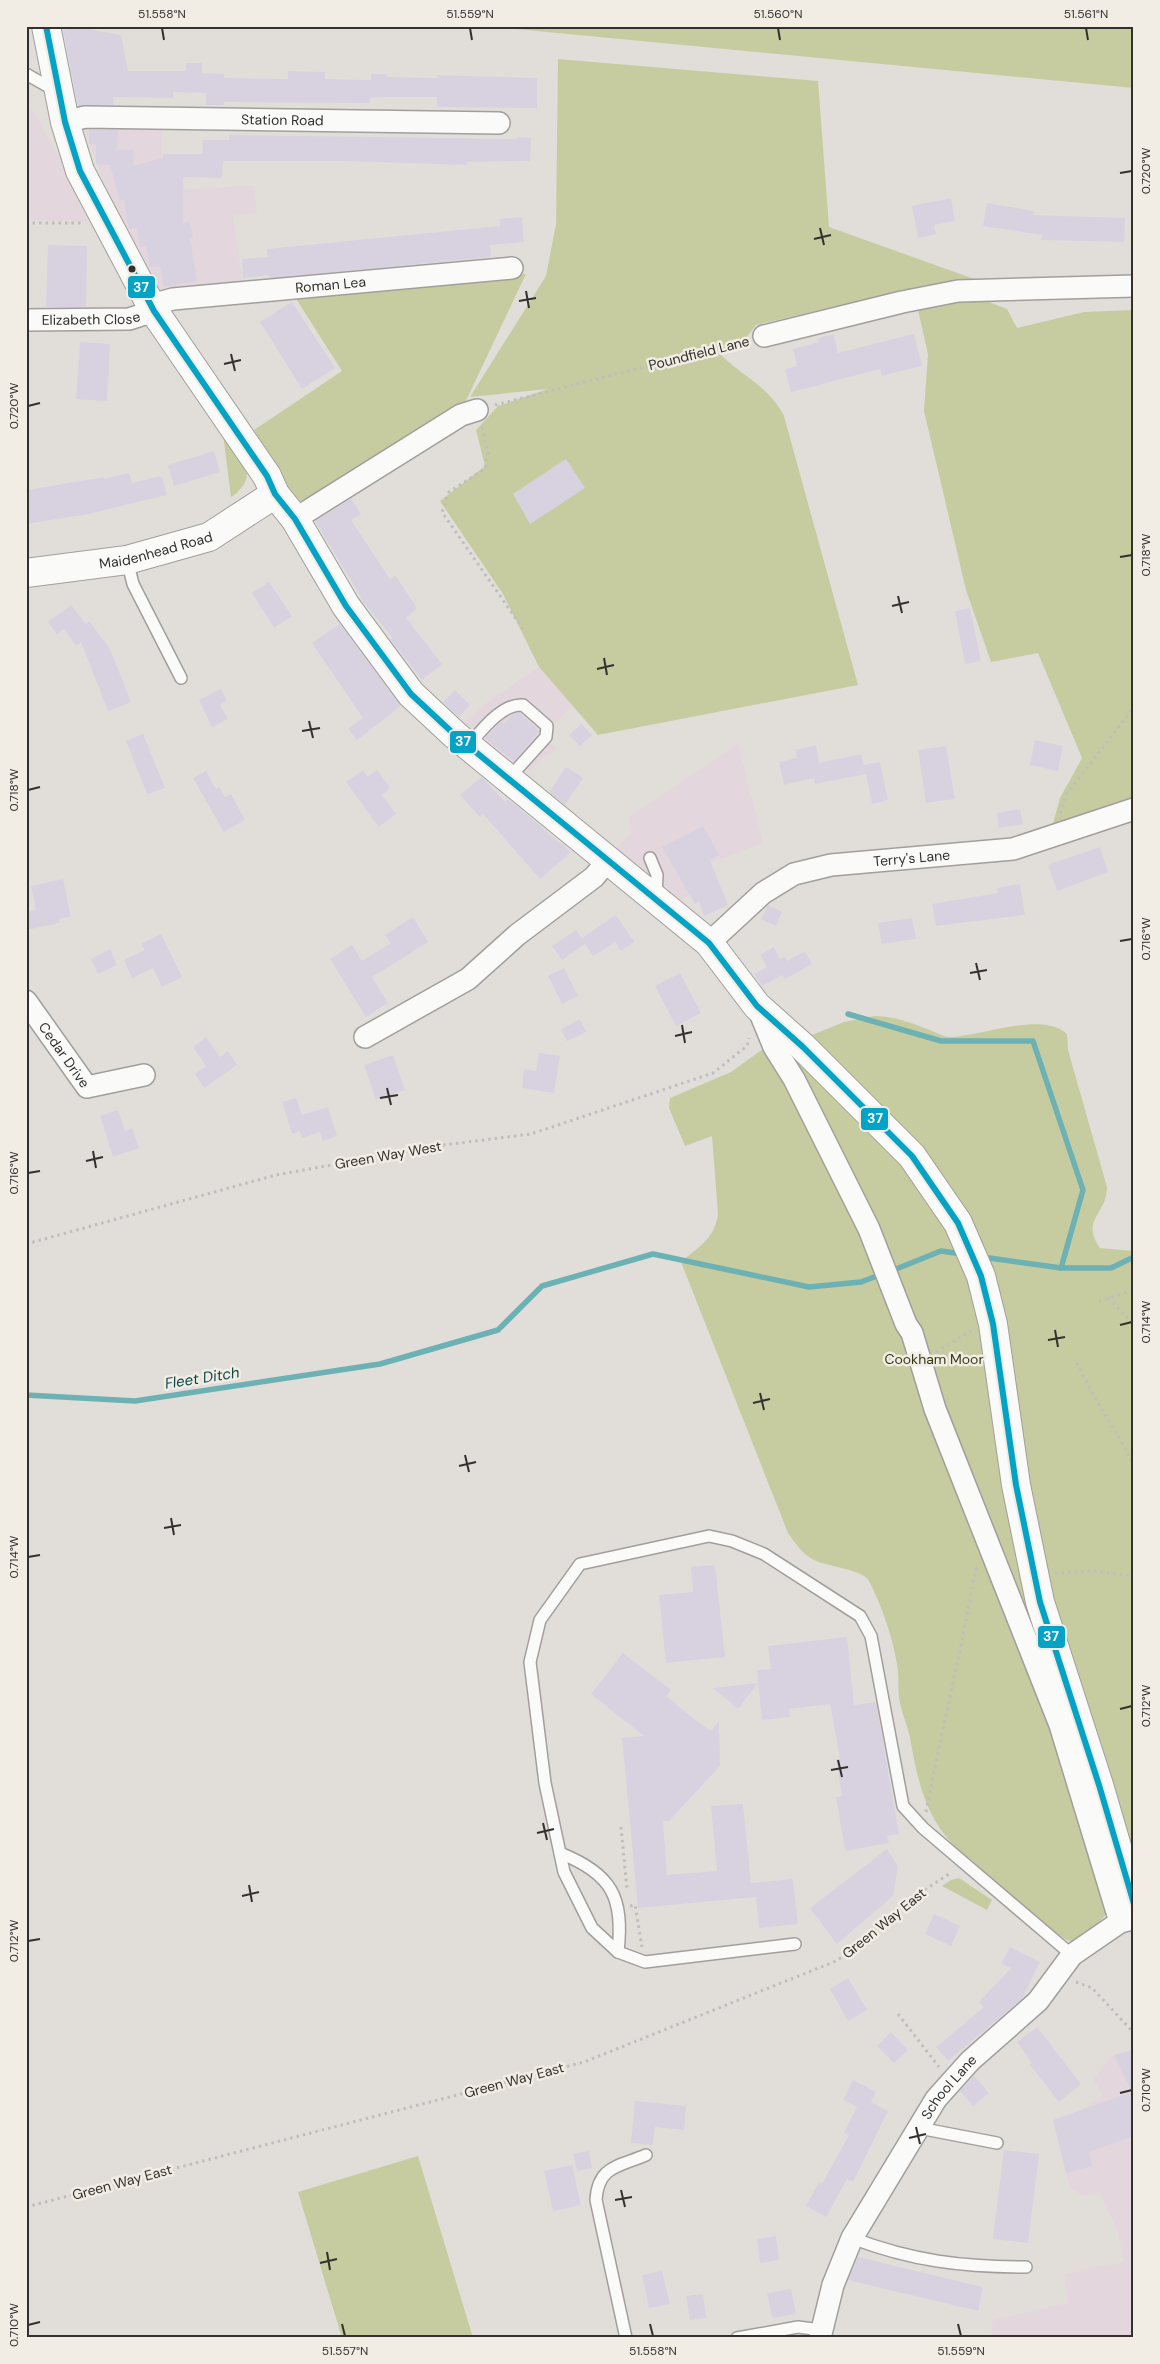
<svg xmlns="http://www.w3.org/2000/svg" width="1160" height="2364" viewBox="0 0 1160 2364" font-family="'DM Sans',sans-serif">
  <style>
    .commercial { fill: #e3d6dc }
    .green { fill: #c7cca0 }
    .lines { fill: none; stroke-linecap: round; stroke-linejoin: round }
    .stream { stroke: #6cb1b3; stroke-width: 5.5 }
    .building { fill: #d8d2e0 }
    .lane-casing { stroke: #a19f9c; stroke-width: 14 }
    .street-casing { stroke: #a19f9c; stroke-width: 24 }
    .secondary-casing { stroke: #a19f9c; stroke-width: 30 }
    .path { stroke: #bfbebd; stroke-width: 3; stroke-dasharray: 2.5 4; stroke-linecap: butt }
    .lane { stroke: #fafaf9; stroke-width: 11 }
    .street { stroke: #fafaf9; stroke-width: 21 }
    .secondary { stroke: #fafaf9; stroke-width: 28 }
    .bus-1-casing { stroke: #f1ece4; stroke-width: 10 }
    .bus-1 { stroke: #03a3c6; stroke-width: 6 }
    .ticks { fill: none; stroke: #33312e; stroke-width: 2 }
    .bus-dot { fill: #33312e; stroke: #f1ece4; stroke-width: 2 }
    .labels { text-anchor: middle; stroke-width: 5; stroke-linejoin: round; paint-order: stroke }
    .street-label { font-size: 14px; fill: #33312e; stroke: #f1ece4 }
    .park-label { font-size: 14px; fill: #343913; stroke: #f1ece4 }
    .water-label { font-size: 15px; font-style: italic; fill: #0d494b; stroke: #f1ece4 }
    .line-badge { stroke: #f1ece4; stroke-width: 2 }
    .badge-label { font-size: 14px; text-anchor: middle; font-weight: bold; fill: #fff }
    .neatline { fill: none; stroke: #33312e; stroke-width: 2 }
    .ticks-label { font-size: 12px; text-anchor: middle; fill: #33312e }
  </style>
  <rect width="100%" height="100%" fill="#e1deda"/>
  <g class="commercial">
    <polygon points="26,104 34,112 54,148 88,222 26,220"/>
    <polygon points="162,125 162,190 254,186 257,212 233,215 243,285 159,291 108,193 83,126"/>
    <polygon points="539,667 572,705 555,723 545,738 558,750 547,754 529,771 524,766 517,772 459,727 486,703"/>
    <polygon points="738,744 763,843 696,868 705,886 676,903 612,852 631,833 628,818"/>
    <polygon points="1134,2050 1134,2338 991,2338 993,2320 1069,2303 1064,2274 1124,2262 1118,2232 1100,2192 1082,2196 1070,2187 1059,2147 1086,2138 1079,2112 1103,2094 1093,2080 1114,2054"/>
  </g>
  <g class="green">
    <polygon points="485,26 1134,26 1134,88"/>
    <path d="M558,59l260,22 11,146 148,53 -53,6 -168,39 -17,22 -21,5c23,24 50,33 66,64l74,269 -260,50 -59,-68 -36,-73 -63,-93 45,-35 -9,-36 22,-24 50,-17 -78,8 76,-121 10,-52z"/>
    <polygon points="526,274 464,405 306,500 297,501 254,430 342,371 293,294"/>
    <polygon points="981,299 1007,309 1017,328 1084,312 1134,310 1134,797 1052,827 1060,798 1082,758 1038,653 991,662 966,590 924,411 928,354 918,310 909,306"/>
    <path d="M223,434c11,14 33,33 20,52 -4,4 -6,8 -12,11z"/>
    <path d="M874,1016c21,0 37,7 56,14 7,3 13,7 21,7 31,-1 92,-26 116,-3l1,16 39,137c0,28 -27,32 -7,61l34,3v627c-15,18 -39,57 -61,63 -13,4 -86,-67 -100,-80 -45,-31 -54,-73 -63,-123 -3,-14 -9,-27 -11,-40 -1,-12 0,-23 -2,-34 -5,-29 -15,-57 -28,-83 -6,-12 -42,-14 -55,-21 -11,-5 -19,-17 -26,-27l-107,-271c18,-15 34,-24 37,-48l-6,-78 -27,10 -16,-38 1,-10 61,-26 65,-47 16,10 32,-13z"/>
    <polygon points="959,1878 992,1900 987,1910 942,1886 951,1880"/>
    <polygon points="418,2156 473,2338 342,2338 298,2192"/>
  </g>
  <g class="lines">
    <g class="stream">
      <polyline points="848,1014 941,1041 1033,1041 1083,1190 1061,1268"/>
      <polyline points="982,1257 1061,1268 1111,1268 1134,1257"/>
      <polyline points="891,1271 941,1251 962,1254"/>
      <polyline points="26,1395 135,1401 380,1364 498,1330 542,1286 653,1254 809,1287 861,1282 882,1274"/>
    </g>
  </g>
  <g class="building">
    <polygon points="78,27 121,35 128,71 186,71 186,63 202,63 202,73 224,74 224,78 288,79 288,71 325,72 325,79 371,80 371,74 387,74 387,77 437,78 437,75 537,78 537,108 437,107 437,97 386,97 370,98 370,103 224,102 224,105 206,105 206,93 173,92 173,98 113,97 114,105 78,106 63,30"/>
    <polygon points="89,130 118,130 117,150 134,150 133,166 163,158 163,154 202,154 203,140 229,140 229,135 517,139 517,137 531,138 530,161 467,162 467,165 345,161 223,161 222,178 183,177 183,223 190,222 193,238 190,239 197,281 164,287 160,266 150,267 146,246 140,247 137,228 128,229 124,199 120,201 110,165 96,164 96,144 89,144"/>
    <polygon points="951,198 955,221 934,225 936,234 918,238 912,206"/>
    <polygon points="987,203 1034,211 1033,215 1125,218 1124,242 1041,240 1042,235 983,226"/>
    <polygon points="522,217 524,242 490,245 491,257 270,278 269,275 243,278 242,259 268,257 267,249 500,226 500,219"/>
    <polygon points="48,245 87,246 86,307 46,307"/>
    <polygon points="292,302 335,368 302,389 260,322"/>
    <polygon points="833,334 838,353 914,334 922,366 882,376 880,369 791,392 785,369 797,366 793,349 819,342 818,338"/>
    <polygon points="80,342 110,344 107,401 76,399"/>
    <polygon points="214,451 220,472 174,486 168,465"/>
    <polygon points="566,459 585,488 530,524 513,494"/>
    <polygon points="129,473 132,483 162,476 167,495 89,514 26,524 26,490 104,477 104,479"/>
    <polygon points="351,499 361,514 351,520 390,579 395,575 417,608 406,618 442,664 422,680 390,639 393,638 360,598 361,597 315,521"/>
    <polygon points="269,582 292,616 274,628 252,593"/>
    <polygon points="71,605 86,624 89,621 110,649 131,702 108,711 81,642 76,646 64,629 57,634 48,622"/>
    <polygon points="970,608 981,661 965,664 955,611"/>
    <polygon points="340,624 401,706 357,740 348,729 363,718 312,643"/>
    <polygon points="221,689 227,701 220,705 228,719 212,727 199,700"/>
    <polygon points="455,690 470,705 459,717 443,702"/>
    <polygon points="519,713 539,731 514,761 485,738 501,722 505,724 513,714"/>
    <polygon points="581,724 592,735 580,746 569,735"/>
    <polygon points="143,734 165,788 147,794 126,741"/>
    <polygon points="1035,740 1063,746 1058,771 1030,765"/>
    <polygon points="816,745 819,763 861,754 864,765 880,762 888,800 872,804 866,774 815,784 814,778 784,785 779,762 797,758 795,750"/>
    <polygon points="946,746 955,799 926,803 918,750"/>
    <polygon points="566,767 583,778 565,805 549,792"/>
    <polygon points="363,770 368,777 377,770 390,788 382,795 396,814 379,827 346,782"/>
    <polygon points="206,771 216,789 219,787 225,797 231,794 245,820 224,832 193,778"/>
    <polygon points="482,777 505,802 508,799 571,852 540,879 483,814 480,817 460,795"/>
    <polygon points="1020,809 1023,824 999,828 997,813"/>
    <polygon points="703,826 719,855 710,860 728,905 704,916 699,902 695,904 662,847"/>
    <polygon points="1100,847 1108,872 1057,891 1048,865"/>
    <polygon points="63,879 71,917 59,919 60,923 26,930 26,912 36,910 31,886"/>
    <polygon points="1020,884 1025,915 936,926 932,904 998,893 997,888"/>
    <polygon points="768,905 782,912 776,926 761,919"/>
    <polygon points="616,915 634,942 621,951 615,942 593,956 585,944 562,960 552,946 576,930 582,938"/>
    <polygon points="413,917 428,942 372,977 388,1003 366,1017 330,959 352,945 362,961 391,943 385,935"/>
    <polygon points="912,918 916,939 882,944 878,923"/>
    <polygon points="161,934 182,977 162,987 153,968 132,978 124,960 145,950 141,944"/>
    <polygon points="774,947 780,959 785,956 787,961 805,951 812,964 785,979 782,975 762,986 754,974 767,967 760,955"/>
    <polygon points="110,949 117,965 98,974 91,959"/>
    <polygon points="564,968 578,996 562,1004 548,976"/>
    <polygon points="680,973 701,1013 676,1026 655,986"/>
    <polygon points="580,1019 586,1032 567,1041 561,1029"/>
    <polygon points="206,1037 220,1057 228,1051 237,1065 204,1088 195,1074 206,1066 193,1047"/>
    <polygon points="539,1053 560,1056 554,1093 522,1088 524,1069 536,1071"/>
    <polygon points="393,1055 405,1090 376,1100 364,1065"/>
    <polygon points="296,1098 302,1115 328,1107 337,1136 323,1141 320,1132 302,1138 300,1131 292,1134 282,1102"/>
    <polygon points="118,1110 125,1131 132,1128 139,1148 113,1157 100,1116"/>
    <polygon points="715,1565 725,1657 666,1663 659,1595 693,1592 691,1567"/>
    <polygon points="847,1637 854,1705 876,1702 899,1834 887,1836 889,1843 845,1851 836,1797 842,1796 836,1759 840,1759 830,1704 789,1709 790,1717 762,1720 757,1670 771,1669 768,1646"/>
    <polygon points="623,1653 671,1690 666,1696 698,1722 711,1731 719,1721 720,1766 669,1821 663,1821 667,1875 717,1871 711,1806 743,1804 751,1883 793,1879 798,1924 759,1928 756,1897 638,1908 622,1738 644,1736 591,1694"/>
    <polygon points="758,1683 738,1709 713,1688"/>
    <polygon points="887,1849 898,1866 893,1896 837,1944 810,1908"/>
    <polygon points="934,1914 960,1926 951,1946 925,1934"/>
    <polygon points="1010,1947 1040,1962 1022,1999 948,2061 936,2047 984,2007 979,2002 1011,1968 1001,1964"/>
    <polygon points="848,1978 867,2010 848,2021 830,1989"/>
    <polygon points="1037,2027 1081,2084 1059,2102 1030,2065 1032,2063 1017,2042"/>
    <polygon points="891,2032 908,2050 894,2063 877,2046"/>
    <polygon points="1134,2050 1134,2136 1089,2152 1092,2166 1066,2173 1053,2120 1132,2092 1114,2055"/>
    <polygon points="974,2076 989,2093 973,2106 960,2091"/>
    <polygon points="853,2080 876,2092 871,2102 888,2111 853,2182 847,2179 826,2217 806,2206 819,2182 822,2184 849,2135 844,2133 857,2107 843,2100"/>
    <polygon points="635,2101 686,2106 684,2130 655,2127 653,2145 631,2143"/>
    <polygon points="1004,2150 1039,2154 1028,2243 993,2239"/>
    <polygon points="589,2151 592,2168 577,2171 573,2154"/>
    <polygon points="572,2165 581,2205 553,2211 544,2171"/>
    <polygon points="776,2236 779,2260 760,2263 757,2239"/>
    <polygon points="858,2257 983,2287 978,2311 848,2280"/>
    <polygon points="662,2271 670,2304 649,2308 642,2275"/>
    <polygon points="791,2289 796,2314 772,2318 767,2293"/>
    <polygon points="703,2294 706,2318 690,2320 686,2296"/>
  </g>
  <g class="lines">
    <defs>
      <g id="lane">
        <polyline points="26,74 56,91"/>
        <polyline points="127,560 133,584 181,678"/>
        <path d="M468,746c13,-15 34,-43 55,-41l24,21 -1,11 -37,41"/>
        <polyline points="650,858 657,875 656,897"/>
        <path d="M560,1853c52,21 64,44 58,99"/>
        <polyline points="795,1944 645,1962 618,1952 592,1928 564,1872 545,1783 530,1662 540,1620 580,1564 709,1536 732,1541 764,1554 860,1616 871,1636 903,1806 923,1828 1072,1955"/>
        <polyline points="919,2128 997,2143"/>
        <path d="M852,2238c60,23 111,29 174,29"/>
        <path d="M626,2338l-30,-138c2,-34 22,-33 50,-45"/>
        <polyline points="737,2338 798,2327 821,2330"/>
      </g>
      <g id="street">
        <path id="s1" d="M65,122l20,-5 414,6"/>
        <path id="s2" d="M151,305l22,-6 339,-31"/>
        <path id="s3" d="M26,320l103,-1 25,-8"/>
        <polyline points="764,336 902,302 958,291 1134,286"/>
        <polyline points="295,519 461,415 477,410"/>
        <path id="s4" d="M709,943l54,-50 31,-19 37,-9 182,-16 121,-40"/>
        <path id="s5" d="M26,1001l61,86 57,-12"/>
        <polyline points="758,1008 774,1047 794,1079 869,1229 906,1324 912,1333 935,1409 1060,1725 1120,1922"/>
        <polyline points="365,1037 468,979 517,935 594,877 609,859"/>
        <path id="s6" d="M820,2338l13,-53 19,-47 84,-139 34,-38 68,-60 34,-46 48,-33 12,-3"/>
      </g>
      <g id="secondary">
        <polyline points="46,26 65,122 80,171 154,311 267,476 275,494 295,519 346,606 411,694 455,735 709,943 757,1006 803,1047 912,1156 958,1223 981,1276 993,1324 1016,1485 1040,1602 1099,1785 1134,1905"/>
        <path id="s7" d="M26,573l101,-13 82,-23 66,-43"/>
      </g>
    </defs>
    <use href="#lane" class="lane-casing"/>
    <use href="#street" class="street-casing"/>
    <use href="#secondary" class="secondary-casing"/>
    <g class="path">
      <polyline points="26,223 82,223"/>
      <polyline points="495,405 746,341"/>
      <polyline points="482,427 488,453 485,469 449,492 442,512 523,629"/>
      <polyline points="1060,813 1066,795 1134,707"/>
      <polyline points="26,1244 276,1175 444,1145 531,1134 713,1073 747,1046 749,1038"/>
      <polyline points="1108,1298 1134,1324"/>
      <polyline points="1099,1301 1134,1290"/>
      <polyline points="936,1352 971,1331"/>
      <path d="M1077,1363c6,11 11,24 18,35 14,24 28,43 39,69"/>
      <polyline points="1055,1573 1093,1571 1134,1576"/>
      <path d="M926,1812c16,-83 36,-164 50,-246"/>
      <polyline points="621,1827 627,1889"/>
      <polyline points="630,1906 635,1905 642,1947"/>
      <polyline points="1076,1982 1092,1988 1134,2033"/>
      <polyline points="898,2014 939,2067"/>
      <polyline points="26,2207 584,2062 836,1961 853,1950 909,1900 952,1872"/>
    </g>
    <use href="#lane" class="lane"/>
    <use href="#street" class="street"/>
    <use href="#secondary" class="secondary"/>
    <defs>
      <polyline id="bus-1" points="46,26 65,122 80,171 154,311 267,476 275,494 295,519 346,606 411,694 455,735 709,943 757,1006 803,1047 912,1156 958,1223 981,1276 993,1324 1016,1485 1040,1602 1099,1785 1134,1904"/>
    </defs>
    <use href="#bus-1" class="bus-1-casing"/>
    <use href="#bus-1" class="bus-1"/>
  </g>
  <path class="ticks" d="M162,28l2,12M470,28l2,12M778,28l2,12M1086,28l2,12M1120,173l12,-2M820,228l4,17M814,239l17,-4M526,291l3,17M519,301l17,-3M231,354l4,17M224,364l17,-4M28,406l12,-3M1120,557l12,-2M898,596l4,17M892,606l17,-4M604,658l3,17M597,669l17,-4M309,721l4,17M302,731l18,-3M28,790l12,-3M1120,941l12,-2M976,963l4,17M970,973l17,-3M682,1025l3,18M675,1036l17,-4M387,1088l4,17M380,1098l18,-3M93,1151l3,17M86,1161l17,-4M28,1173l12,-2M1120,1325l12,-3M1055,1330l3,17M1048,1340l17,-3M760,1393l4,17M753,1403l17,-4M465,1455l4,17M459,1466l17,-4M171,1518l3,17M164,1528l17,-3M28,1557l12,-2M1120,1709l12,-3M838,1760l4,17M831,1770l17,-3M543,1823l4,17M537,1833l17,-4M249,1885l3,17M242,1896l17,-4M28,1941l12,-2M1120,2093l12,-3M916,2127l4,17M909,2138l17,-4M621,2190l4,17M615,2200l17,-3M327,2252l3,18M320,2263l17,-4M342,2324l3,12M650,2324l3,12M958,2324l3,12M28,2325l12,-3"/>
  <circle class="bus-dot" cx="132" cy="269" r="4.5"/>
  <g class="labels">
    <g class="street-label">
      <text dy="5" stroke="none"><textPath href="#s1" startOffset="218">Station Road</textPath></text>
      <text dy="5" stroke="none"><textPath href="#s2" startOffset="181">Roman Lea</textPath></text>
      <text dy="5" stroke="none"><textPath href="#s3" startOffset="65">Elizabeth Close</textPath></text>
      <text transform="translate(699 353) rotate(-14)" y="5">Poundfield Lane</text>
      <text dy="5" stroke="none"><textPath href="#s7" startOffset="132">Maidenhead Road</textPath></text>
      <text dy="5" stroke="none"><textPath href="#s4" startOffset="229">Terry's Lane</textPath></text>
      <text dy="5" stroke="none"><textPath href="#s5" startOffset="66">Cedar Drive</textPath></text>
      <text transform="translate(388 1155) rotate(-10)" y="5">Green Way West</text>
      <text transform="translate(884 1923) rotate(-39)" y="5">Green Way East</text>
      <text transform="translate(514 2080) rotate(-15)" y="5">Green Way East</text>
      <text dy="5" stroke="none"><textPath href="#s6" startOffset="285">School Lane</textPath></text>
      <text transform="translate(122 2182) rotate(-15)" y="5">Green Way East</text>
    </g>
    <g class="park-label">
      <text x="934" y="1364">Cookham Moor</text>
    </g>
    <g class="water-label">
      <text transform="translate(202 1378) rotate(-9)" y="5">Fleet Ditch</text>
    </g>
  </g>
  <g class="line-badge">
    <rect x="127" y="275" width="29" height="24" rx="5" fill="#03a3c6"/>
    <rect x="449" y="730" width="28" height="24" rx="5" fill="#03a3c6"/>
    <rect x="860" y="1107" width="29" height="24" rx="5" fill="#03a3c6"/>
    <rect x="1037" y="1625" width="29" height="24" rx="5" fill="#03a3c6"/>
  </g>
  <g class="badge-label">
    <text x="141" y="292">37</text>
    <text x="463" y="746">37</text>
    <text x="875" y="1123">37</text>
    <text x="1051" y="1641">37</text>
  </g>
  <rect width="1160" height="2364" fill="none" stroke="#f1ece4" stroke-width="55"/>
  <rect x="28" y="28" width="1104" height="2308" class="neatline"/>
  <g class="ticks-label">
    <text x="162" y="18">51.558°N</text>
    <text x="470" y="18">51.559°N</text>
    <text x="778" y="18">51.560°N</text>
    <text x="1086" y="18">51.561°N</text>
    <text transform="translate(1146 171) rotate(-90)" y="4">0.720°W</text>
    <text transform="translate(14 406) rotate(-90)" y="4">0.720°W</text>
    <text transform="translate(1146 555) rotate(-90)" y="4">0.718°W</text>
    <text transform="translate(14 790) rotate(-90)" y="4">0.718°W</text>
    <text transform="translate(1146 939) rotate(-90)" y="4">0.716°W</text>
    <text transform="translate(14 1173) rotate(-90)" y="4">0.716°W</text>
    <text transform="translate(1146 1322) rotate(-90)" y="4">0.714°W</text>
    <text transform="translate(14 1557) rotate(-90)" y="4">0.714°W</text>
    <text transform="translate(1146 1706) rotate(-90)" y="4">0.712°W</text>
    <text transform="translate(14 1941) rotate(-90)" y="4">0.712°W</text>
    <text transform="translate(1146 2090) rotate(-90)" y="4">0.710°W</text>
    <text transform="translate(14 2325) rotate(-90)" y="4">0.710°W</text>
    <text x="345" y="2355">51.557°N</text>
    <text x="653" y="2355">51.558°N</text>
    <text x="961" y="2355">51.559°N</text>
  </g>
</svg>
